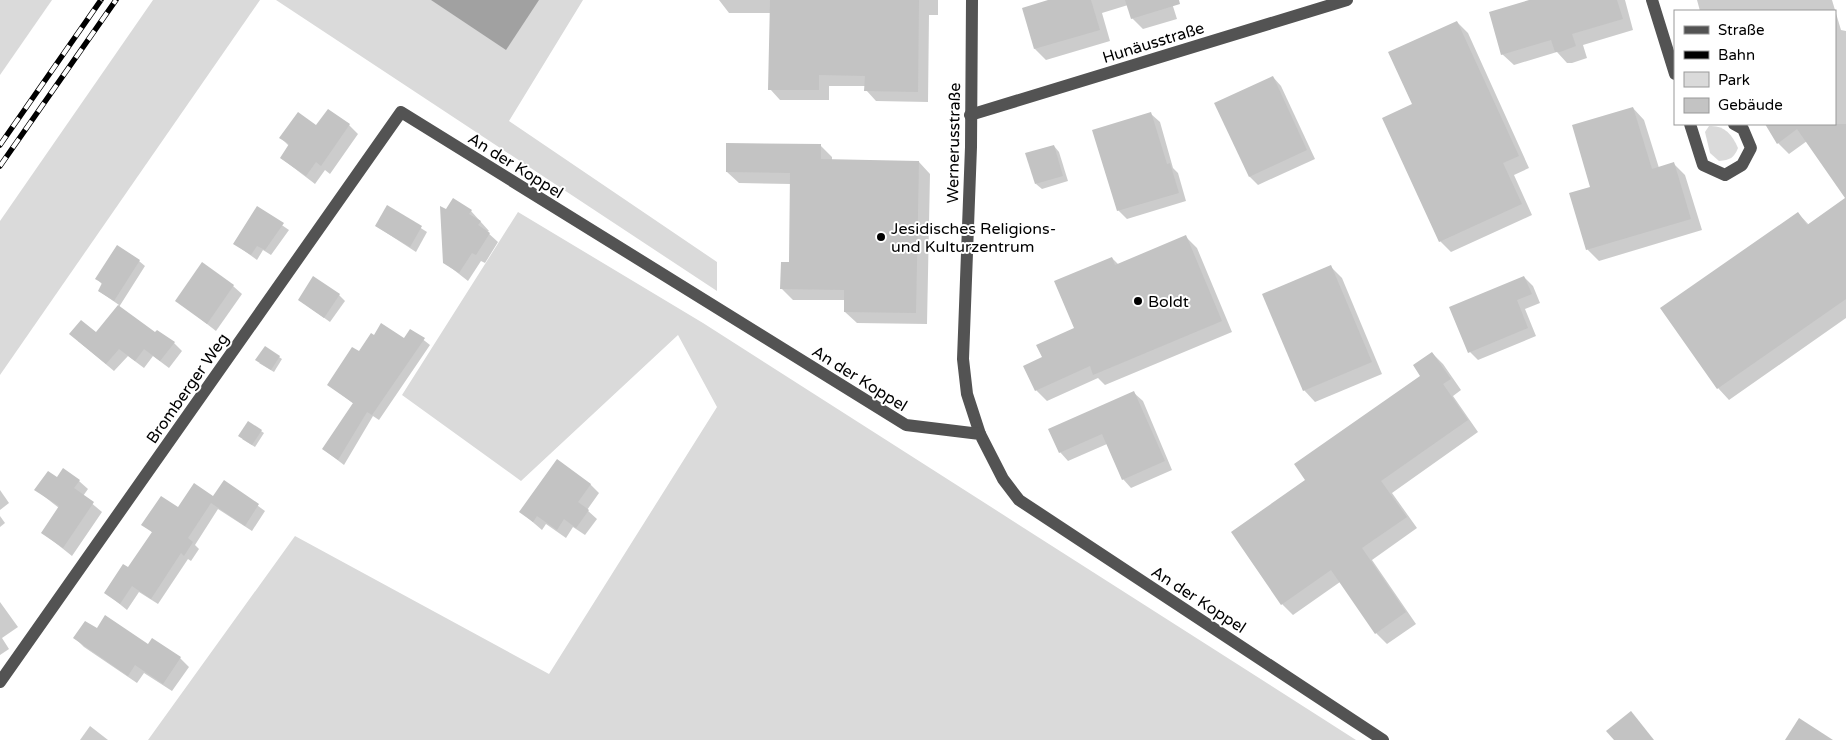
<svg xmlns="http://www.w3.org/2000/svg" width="1846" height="740" viewBox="0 0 1846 740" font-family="'Varela Round',sans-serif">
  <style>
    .green { fill: #dadada }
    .water { fill: #a1a1a1 }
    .shadow { fill: #0003 }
    .building { fill: #c3c3c3 }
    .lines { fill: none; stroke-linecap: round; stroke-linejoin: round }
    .minor { stroke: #535353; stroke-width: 12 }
    .rail-casing { stroke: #000; stroke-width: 5.5 }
    .rail { stroke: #fff; stroke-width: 4; stroke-dasharray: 11; stroke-linecap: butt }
    .poi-dot { fill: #000; stroke: #fff; stroke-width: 2 }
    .labels { text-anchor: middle; stroke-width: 4; stroke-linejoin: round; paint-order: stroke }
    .street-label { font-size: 16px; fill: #000; stroke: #fff }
    .poi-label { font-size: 16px; fill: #000; stroke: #fff; text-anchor: start }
  </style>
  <rect width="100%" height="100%" fill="#fff"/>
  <g class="green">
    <polygon points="0,0 52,0 0,75"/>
    <polygon points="153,0 260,0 0,375 0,221"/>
    <polygon points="276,0 583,0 509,121 717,262 717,291"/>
    <path d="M1709,126c15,-1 23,8 29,22 -4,10 -8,12 -19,13l-9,-8 -5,-21z"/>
    <polygon points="518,212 703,323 1356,740 148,740 295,536 549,674 717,407 678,335 521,481 402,395"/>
  </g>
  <polygon class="water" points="431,0 539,0 506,50"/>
  <g class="shadow">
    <polygon points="719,0 938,0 938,15 929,15 928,102 876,101 866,90 866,86 829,86 829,100 780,100 770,89 771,13 729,13"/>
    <polygon points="1053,0 1171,0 1177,19 1143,29 1132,18 1128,5 1102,13 1110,41 1046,60 1035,49 1023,9"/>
    <polygon points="1533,0 1625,0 1633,30 1583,45 1587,58 1572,63 1567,63 1557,52 1514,65 1502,54"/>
    <polygon points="1697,0 1832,0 1841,30 1846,31 1846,197 1807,141 1789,154 1778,143 1766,124 1835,124 1835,11 1700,11"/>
    <polygon points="1457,22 1468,33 1529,168 1514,175 1532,215 1451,252 1440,241 1414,105"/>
    <polygon points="1273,77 1281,86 1315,159 1258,185 1250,177 1216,103"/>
    <polygon points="1633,108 1644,120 1659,168 1674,164 1685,175 1702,230 1599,261 1587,249 1592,188"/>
    <polygon points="1151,114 1160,122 1173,168 1178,173 1186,201 1127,219 1118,210"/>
    <polygon points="349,125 358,134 330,174 325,170 315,184 281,158 289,146 281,138 317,126"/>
    <polygon points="820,145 832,157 832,161 919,162 930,174 927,324 857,323 845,312 845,300 793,300 782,289 790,263 791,184 739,183 727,172"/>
    <polygon points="1054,146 1059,152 1068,181 1042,189 1036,184"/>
    <polygon points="1846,199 1846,318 1729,400 1718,388 1662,308 1798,213 1809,225"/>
    <polygon points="388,207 427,232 416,252 376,226"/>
    <polygon points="257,208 289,230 271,255 263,250 257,260 235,244"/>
    <polygon points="446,211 471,211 489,231 487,232 498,242 485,263 481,261 468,281 445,263"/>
    <polygon points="1186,237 1197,248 1232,332 1105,385 1098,378 1047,401 1036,390 1043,358 1075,329 1112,258 1119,265"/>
    <polygon points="139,261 145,266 119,307 155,334 174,343 182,351 169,368 153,356 144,368 128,356 114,371 78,341 96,334 119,305 99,291 103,285 97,279"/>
    <polygon points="1331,267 1342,278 1382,374 1315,402 1304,390"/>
    <polygon points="1524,277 1533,286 1540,303 1525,309 1536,336 1478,360 1470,352"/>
    <polygon points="233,286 242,294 216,331 176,300"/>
    <polygon points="339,295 345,301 330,322 299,300"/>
    <polygon points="411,330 430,345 379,420 373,416 344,465 323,449 354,404 329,385 374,336 405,340"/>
    <polygon points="1432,353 1443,364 1461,390 1453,396 1478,432 1392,493 1417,528 1372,560 1416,624 1387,644 1376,633 1340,582 1293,615 1282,604 1307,481 1422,376"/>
    <polygon points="279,357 282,359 274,372 259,363"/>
    <polygon points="1134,393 1143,401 1172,470 1131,488 1123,479 1107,444 1068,461 1060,452"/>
    <polygon points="261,431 264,433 255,447 242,439"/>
    <polygon points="58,479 79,481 88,489 83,496 102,512 72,556 43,533 59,508 36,490"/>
    <polygon points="225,482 265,511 252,531 218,509 195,545 199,549 191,561 188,559 158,604 139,592 127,610 106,593 129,569 153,533 143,524 178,509 214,498"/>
    <polygon points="590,484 599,493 587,510 597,519 585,535 573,527 566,538 546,524 542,530 521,512"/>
    <polygon points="0,490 9,503 0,510"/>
    <polygon points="0,516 5,523 0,527"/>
    <polygon points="0,602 18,627 2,638 9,649 0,655"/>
    <polygon points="97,630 180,658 189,667 172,691 144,673 137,683 84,647 75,638"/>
    <polygon points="90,726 108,740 80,740"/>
  </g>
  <g class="building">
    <polygon points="770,0 919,0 918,92 864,91 865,76 819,75 819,90 768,90"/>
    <polygon points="1048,0 1091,0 1100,30 1034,49 1022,8"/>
    <polygon points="1125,0 1179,0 1180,4 1131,19"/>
    <polygon points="1529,0 1617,0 1623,19 1572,34 1576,46 1560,52 1555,52 1551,40 1501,55 1489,12"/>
    <polygon points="1457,21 1519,156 1503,163 1522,204 1439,242 1382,118 1412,104 1388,52"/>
    <polygon points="1273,76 1307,150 1249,177 1214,103"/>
    <polygon points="1633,107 1652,169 1674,162 1691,219 1586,250 1569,193 1590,187 1572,125"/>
    <polygon points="328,109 350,124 321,166 316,162 306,176 280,158 289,144 279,138 298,112 316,125"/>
    <polygon points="1151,112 1167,164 1170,163 1179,193 1117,211 1092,130"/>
    <polygon points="1765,124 1846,124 1846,299 1717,389 1660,308 1798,212 1807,225 1845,198 1797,129 1777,144"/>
    <polygon points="726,143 821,144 821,159 919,161 916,313 844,312 844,290 780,289 781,262 789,262 790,173 726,172"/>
    <polygon points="1054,145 1063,176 1035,184 1025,153"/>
    <polygon points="453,198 472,210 469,214 481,221 478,225 490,233 476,255 472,253 459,273 443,263 440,206 446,209"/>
    <polygon points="387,205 422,226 410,247 375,226"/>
    <polygon points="257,206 284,223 265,250 257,246 251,255 233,244"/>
    <polygon points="1186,235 1222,321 1093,375 1090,366 1035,391 1023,366 1042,357 1036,345 1074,328 1054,281 1112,257 1115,265"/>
    <polygon points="117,245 140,260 114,301 98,291 102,283 95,279"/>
    <polygon points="202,262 234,285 207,324 175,301"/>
    <polygon points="1331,265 1372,362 1303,391 1262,294"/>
    <polygon points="313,276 340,294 324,318 298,300"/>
    <polygon points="1524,276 1532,294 1517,300 1528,328 1468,353 1449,307"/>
    <polygon points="118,305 155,332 157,330 175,342 160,361 144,349 135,361 119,349 106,364 69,334 81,320 96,332"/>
    <polygon points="381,323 404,338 410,329 425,338 372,415 367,412 338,460 322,449 353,403 327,385 352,347 359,351 371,333 374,335"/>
    <polygon points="265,346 280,356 271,370 255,360"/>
    <polygon points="1432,352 1451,379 1443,384 1468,420 1381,481 1407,517 1362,548 1406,612 1375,634 1331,570 1281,605 1231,532 1305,480 1294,464 1420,376 1413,365"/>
    <polygon points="1134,391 1165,461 1122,480 1102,434 1059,453 1048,429"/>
    <polygon points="248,421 262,430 252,445 238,436"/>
    <polygon points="557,459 591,484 578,502 589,510 576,528 564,519 557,530 537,516 533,522 519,512"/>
    <polygon points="63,468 80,480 74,488 94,502 63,548 41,533 59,506 34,490 48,471 57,477"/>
    <polygon points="224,480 259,504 245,526 211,503 188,538 193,542 184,556 181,553 151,599 132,586 120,604 104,593 123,564 128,567 152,532 141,525 161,496 178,507 194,483 213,496"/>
    <polygon points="105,615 148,644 152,638 181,657 163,684 135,665 128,676 73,638 85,621 97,628"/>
    <polygon points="1631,711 1654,740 1614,740 1606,731"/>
    <polygon points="1799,718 1833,740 1785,740"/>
  </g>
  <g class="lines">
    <g class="minor">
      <polyline points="972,0 971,147 963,359 967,394 980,434"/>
      <polyline points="1652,0 1675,74"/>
      <polyline points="970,115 1347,0"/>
      <polyline points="1690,124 1703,165 1725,175 1742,165 1751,148 1743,129 1734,124"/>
      <polyline points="0,682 401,112 906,425 980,434 1003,479 1019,500 1383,740"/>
    </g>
    <defs>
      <g id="rail">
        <polyline points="0,145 101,0"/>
        <polyline points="0,166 116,0"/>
      </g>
    </defs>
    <use href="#rail" class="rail-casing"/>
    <use href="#rail" class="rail"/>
  </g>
  <g class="poi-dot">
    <circle cx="881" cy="237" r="5"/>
    <circle cx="1138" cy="301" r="5"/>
  </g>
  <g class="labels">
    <g class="street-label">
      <text transform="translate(1153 42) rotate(-17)" y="6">Hunäusstraße</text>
      <text transform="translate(953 143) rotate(-89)" y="6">Wernerusstraße</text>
      <text transform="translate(516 165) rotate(32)" y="6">An der Koppel</text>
      <text transform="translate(860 378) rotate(32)" y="6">An der Koppel</text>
      <text transform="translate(187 388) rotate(-55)" y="6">Bromberger Weg</text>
      <text transform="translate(1199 599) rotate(33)" y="6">An der Koppel</text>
    </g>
    <g class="poi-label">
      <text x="891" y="234">Jesidisches Religions-<tspan x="891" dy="18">und Kulturzentrum</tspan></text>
      <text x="1148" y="307">Boldt</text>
    </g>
  </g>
  <rect x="1674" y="10" width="162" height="115" fill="#ffffff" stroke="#999999"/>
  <rect x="1684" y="26" width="25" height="8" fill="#535353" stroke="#999999"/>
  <text x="1718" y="35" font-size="15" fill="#000000">Straße</text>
  <rect x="1684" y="51" width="25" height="8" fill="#000000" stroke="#999999"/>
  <text x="1718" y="60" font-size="15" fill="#000000">Bahn</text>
  <rect x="1684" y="72" width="25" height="15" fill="#dadada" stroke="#999999"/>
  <text x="1718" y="85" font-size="15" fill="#000000">Park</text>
  <rect x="1684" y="98" width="25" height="15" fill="#c3c3c3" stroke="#999999"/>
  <text x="1718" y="110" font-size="15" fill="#000000">Gebäude</text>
</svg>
